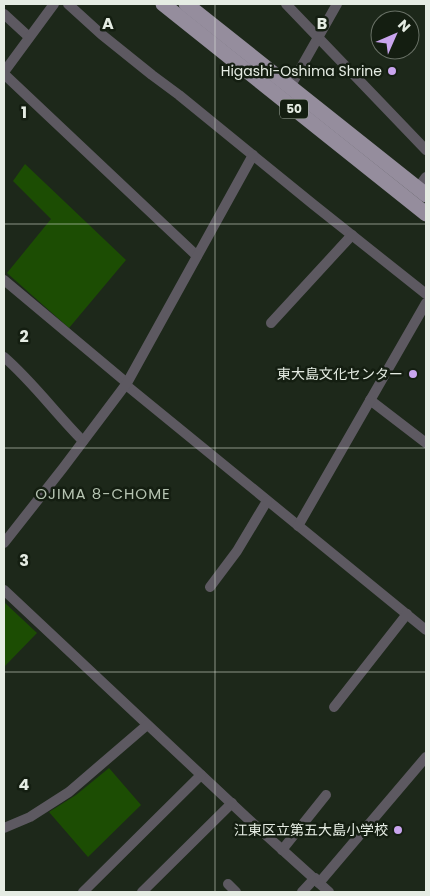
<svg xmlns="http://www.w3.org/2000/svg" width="430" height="896" viewBox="0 0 430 896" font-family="Poppins,'Noto Sans JP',sans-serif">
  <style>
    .green { fill: #1c4d03 }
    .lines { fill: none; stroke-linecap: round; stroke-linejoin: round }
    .street { stroke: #5d5961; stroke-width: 10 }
    .primary { stroke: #958d9d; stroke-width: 15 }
    .grid { fill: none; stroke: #e5ece3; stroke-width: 1; stroke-opacity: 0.55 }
    .poi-dot { fill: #c9a5ee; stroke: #141e11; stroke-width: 2 }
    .labels { text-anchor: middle; stroke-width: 5; stroke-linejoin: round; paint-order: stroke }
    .shield { fill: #141e11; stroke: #a6aea4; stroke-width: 1 }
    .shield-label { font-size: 12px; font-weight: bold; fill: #e5ece3 }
    .poi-label { font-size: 14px; fill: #e5ece3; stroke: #141e11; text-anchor: end }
    .neighbourhood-label { font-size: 15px; letter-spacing: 1px; fill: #b5c3b1; stroke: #141e11 }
    .grid-label { font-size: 16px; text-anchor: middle; font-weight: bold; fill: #e5ece3; stroke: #141e11; stroke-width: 5; stroke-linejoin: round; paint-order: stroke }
  </style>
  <rect width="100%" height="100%" fill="#1d281a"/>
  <g class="green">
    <polygon points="25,164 126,260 69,328 7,273 51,219 13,181"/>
    <polygon points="4,602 37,633 4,667"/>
    <polygon points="109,768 141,805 88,857 49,812 76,795"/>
  </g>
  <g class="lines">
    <g class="street">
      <polyline points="68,4 101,34 152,75 179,95 314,205 426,294"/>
      <polyline points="286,4 426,150"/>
      <polyline points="4,14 29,37"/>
      <polyline points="4,72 54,4"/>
      <polyline points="4,74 197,256"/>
      <polyline points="290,87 337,4"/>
      <polyline points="418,188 426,177"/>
      <polyline points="4,280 127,383"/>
      <polyline points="271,323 352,235"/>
      <path d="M4,357c29,25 52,57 79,84"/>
      <polyline points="126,385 426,630"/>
      <polyline points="370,400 426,443"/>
      <polyline points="298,526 426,303"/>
      <polyline points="4,543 63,468 127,383 253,155"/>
      <polyline points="210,587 237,551 267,501"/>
      <polyline points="4,590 246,817 329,892"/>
      <polyline points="334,707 407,614"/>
      <polyline points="4,828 30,817 69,792 147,725"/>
      <polyline points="282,850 326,795"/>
      <polyline points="319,883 426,757"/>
      <polyline points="228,884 236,892"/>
      <polyline points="83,892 201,775"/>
      <polyline points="142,892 232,803"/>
      <polyline points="302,892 315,878"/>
    </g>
    <g class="primary">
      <polyline points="163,4 426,214"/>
      <polyline points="186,4 426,195"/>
    </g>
  </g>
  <path class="grid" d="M215,4v888M4,224h422M4,448h422M4,672h422"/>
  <g class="poi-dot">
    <circle cx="392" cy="71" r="5"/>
    <circle cx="413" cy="374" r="5"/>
    <circle cx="398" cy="830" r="5"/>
  </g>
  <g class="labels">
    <rect class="shield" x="280" y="99.5" width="28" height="19" rx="4"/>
    <g class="shield-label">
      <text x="294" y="113">50</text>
    </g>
    <g class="poi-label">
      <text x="382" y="76">Higashi-Oshima Shrine</text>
      <text x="403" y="379">東大島文化センター</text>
      <text x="388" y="835">江東区立第五大島小学校</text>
    </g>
    <g class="neighbourhood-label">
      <text x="103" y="499">OJIMA 8-CHOME</text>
    </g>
  </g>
  <g class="grid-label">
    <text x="108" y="29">A</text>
    <text x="322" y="29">B</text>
    <text x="24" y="118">1</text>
    <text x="24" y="342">2</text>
    <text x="24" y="566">3</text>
    <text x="24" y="790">4</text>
  </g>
  <rect width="430" height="896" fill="none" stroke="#e5ece3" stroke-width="10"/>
  <g transform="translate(395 35) rotate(45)"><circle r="24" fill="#141e11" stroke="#687065"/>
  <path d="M0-4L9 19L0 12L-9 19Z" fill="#c9a5ee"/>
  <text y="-8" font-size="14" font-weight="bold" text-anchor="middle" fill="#e5ece3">N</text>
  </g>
</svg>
